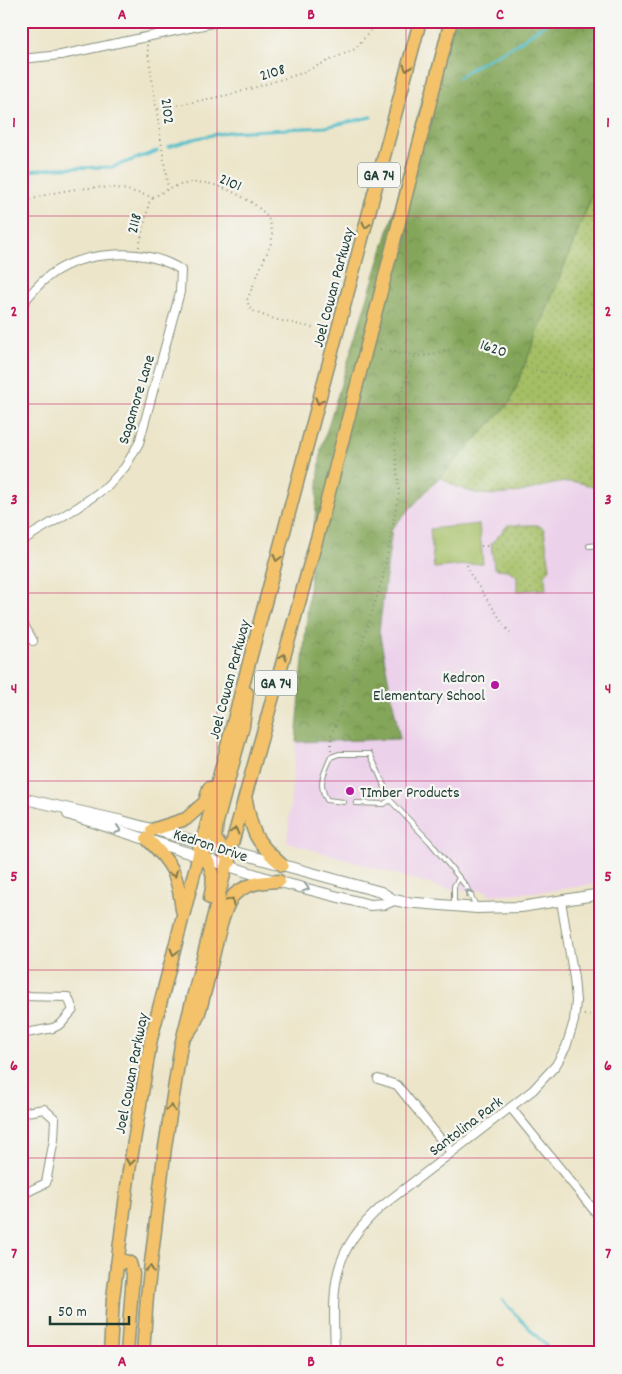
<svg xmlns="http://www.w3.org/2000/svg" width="622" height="1374" viewBox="0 0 622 1374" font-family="Dekko,sans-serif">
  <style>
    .built { fill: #ecd1ea }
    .grass { fill: url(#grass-dots); stroke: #627e4c }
    .forest { fill: url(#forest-crowns); stroke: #527247 }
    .pitch { fill: #a5bf65; stroke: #627e4c }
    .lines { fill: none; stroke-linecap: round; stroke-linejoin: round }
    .stream { stroke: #50bdc9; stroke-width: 3 }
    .service-casing { stroke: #86917e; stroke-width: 6 }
    .minor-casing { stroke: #86917e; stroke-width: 10 }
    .tertiary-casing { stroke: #86917e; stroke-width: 12 }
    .primary-casing { stroke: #86917e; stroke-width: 15 }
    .path { stroke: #86917e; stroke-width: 2; stroke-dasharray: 1 4; stroke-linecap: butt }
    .service { stroke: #fff; stroke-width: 4 }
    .minor { stroke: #fff; stroke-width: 8 }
    .tertiary { stroke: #fff; stroke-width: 10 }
    .primary { stroke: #f3c26a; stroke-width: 12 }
    .oneway { stroke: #7e794c }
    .oneway2 { stroke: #8f9e9a }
    .grid { fill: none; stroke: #c2185b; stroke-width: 1; stroke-opacity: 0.55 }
    .poi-dot { fill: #b5179e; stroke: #f6f6f2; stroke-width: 2 }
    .labels { text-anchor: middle; stroke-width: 4.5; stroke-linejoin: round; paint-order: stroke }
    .shield { fill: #f6f6f2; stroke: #60746d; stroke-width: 1 }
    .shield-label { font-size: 15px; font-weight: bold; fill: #1f3d34 }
    .street-label { font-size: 16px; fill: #1f3d34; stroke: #f6f6f2 }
    .poi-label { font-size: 16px; fill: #1f3d34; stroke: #f6f6f2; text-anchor: end }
    .neatline { fill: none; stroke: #c2185b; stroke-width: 2 }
    .grid-label { font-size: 16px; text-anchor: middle; font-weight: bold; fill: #c2185b }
  </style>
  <defs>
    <pattern id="grass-dots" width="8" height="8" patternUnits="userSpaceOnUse" patternTransform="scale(1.25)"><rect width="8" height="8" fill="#a5bf65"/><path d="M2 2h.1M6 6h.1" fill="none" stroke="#869c54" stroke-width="1.8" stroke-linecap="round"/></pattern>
    <pattern id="forest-crowns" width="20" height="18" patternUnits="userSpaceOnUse" patternTransform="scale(1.25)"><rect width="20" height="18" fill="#84a65a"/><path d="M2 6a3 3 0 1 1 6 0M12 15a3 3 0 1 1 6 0" fill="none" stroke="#6b884b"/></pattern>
  </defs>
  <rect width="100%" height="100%" fill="#f6f6f2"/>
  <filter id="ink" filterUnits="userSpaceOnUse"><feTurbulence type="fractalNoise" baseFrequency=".02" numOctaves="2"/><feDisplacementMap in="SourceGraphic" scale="10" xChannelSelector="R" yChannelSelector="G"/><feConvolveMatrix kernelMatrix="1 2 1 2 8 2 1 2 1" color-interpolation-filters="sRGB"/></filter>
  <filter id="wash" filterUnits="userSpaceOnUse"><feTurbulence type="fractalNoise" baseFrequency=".0096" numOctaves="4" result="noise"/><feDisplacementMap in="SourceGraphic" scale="20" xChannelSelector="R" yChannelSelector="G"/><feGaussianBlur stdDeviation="1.12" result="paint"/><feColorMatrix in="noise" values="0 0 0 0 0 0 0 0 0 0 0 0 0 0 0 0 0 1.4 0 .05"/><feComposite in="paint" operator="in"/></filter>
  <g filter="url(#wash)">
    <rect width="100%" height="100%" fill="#ece5c9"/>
    <polygon class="built" points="510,402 601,405 601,883 550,891 489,895 486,891 445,889 287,842 296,742 384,736 400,738 379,631 392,528"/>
    <g class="grass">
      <path d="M601,173v318c-8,-4 -18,-8 -26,-9 -14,-1 -30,4 -42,7 -36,9 -62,9 -93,-12l70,-75z"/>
      <polygon points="508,525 538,525 544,529 550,568 545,575 546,589 517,591 517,576 508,570 496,569 494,567 491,544"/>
    </g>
    <polygon class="forest" points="441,21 601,21 601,173 510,402 392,528 379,631 400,739 296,742 321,449 398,199"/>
    <polygon class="pitch" points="479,524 483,563 434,568 430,529"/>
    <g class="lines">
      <g class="stream">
        <polyline points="458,78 475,66 517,44 549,21"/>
        <polyline points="168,147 197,138 228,132 325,127 371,117"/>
        <polyline points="21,172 56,168 113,167 157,151"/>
        <polyline points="502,1300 553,1353"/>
      </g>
    </g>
  </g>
  <g filter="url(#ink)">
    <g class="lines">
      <defs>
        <g id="service">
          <polyline points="589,546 601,545"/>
          <path d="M344,802l-17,-2c-10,-17 -3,-26 4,-43l8,-3h31l7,15 13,31 40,42 36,44 10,20"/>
          <polyline points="356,803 384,804 390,800"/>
          <polyline points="454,905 454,886 459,878"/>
        </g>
        <g id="minor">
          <polyline points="158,21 162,34"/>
          <polyline points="21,59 61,55 222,21"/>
          <path d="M21,306c9,-12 17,-22 29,-31 34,-25 96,-28 131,-5l-1,22 -41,151 -14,24 -17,19 -30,21 -57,34"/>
          <polyline points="21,620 33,641"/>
          <polyline points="21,996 68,997 73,1010 61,1024 53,1028 21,1034"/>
          <polyline points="378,1079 397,1085 451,1152"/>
          <polyline points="511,1108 597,1214"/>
          <polyline points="21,1113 44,1109 55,1119 54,1139 46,1183 21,1195"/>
          <path d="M335,1353c-2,-66 -6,-100 47,-147l151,-116 23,-25 10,-18 8,-26 2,-20 -2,-23 -13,-77"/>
        </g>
        <g id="tertiary">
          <polyline points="21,798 122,821 381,892 394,900 404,902 477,908 521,907 601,894"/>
          <polyline points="68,814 272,880 370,905 385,904 394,900"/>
        </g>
        <g id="primary">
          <path d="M246,800c6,34 10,42 36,65"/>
          <polyline points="152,830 186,819 205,802 209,788"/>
          <path d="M147,839c26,25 31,36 35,71"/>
          <path d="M199,847c13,19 17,28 11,51"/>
          <polyline points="230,862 215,838 217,822 243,726 247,693"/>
          <path d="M187,1034c4,-5 8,-11 10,-16 11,-26 22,-110 38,-124 13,-11 27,-12 44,-13"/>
          <polyline points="117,1265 125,1261 130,1263 133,1274 127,1353"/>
          <polyline points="110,1353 113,1298 129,1171 151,1039 242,689 420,21"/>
          <polyline points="143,1353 147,1296 165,1147 181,1045 230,851 319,531 451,21"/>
        </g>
      </defs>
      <use href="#service" class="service-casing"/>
      <use href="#minor" class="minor-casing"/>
      <use href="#tertiary" class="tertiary-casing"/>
      <use href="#primary" class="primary-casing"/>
      <g class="path">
        <polyline points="147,45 168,188"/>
        <polyline points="158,109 233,94 299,74 355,49 372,29 375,21"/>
        <path d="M21,204c26,-13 66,-18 95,-16 12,1 25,7 38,9 16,-10 32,-16 51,-14 18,2 54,20 63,35 4,7 4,15 4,23l-25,59c1,3 2,8 5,10 13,9 46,14 62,18"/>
        <polyline points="139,247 149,203 154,197"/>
        <polyline points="380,349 420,356 430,355 445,350 465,349 539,371 601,380"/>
        <polyline points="481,546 491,546"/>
        <polyline points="467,565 470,574 511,635"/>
        <polyline points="331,750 331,735 340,714 383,577 399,492 394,434 400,395 415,356"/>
        <polyline points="584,1015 601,1016"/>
        <polyline points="569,1353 577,1349 601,1348"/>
      </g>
      <use href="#service" class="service"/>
      <use href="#minor" class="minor"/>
      <use href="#tertiary" class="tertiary"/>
      <use href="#primary" class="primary"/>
    </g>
    <defs><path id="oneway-chevron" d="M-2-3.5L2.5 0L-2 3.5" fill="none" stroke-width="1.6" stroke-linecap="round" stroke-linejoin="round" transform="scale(1.25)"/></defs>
    <g class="oneway">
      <use href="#oneway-chevron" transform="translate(407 68) rotate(105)"/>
      <use href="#oneway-chevron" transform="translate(366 225) rotate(105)"/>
      <use href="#oneway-chevron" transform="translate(319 401) rotate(105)"/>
      <use href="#oneway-chevron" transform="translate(277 558) rotate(105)"/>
      <use href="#oneway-chevron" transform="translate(283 657) rotate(-74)"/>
      <use href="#oneway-chevron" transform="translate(235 831) rotate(-75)"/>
      <use href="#oneway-chevron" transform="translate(174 874) rotate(66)"/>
      <use href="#oneway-chevron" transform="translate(231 901) rotate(-56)"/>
      <use href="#oneway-chevron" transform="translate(174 952) rotate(105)"/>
      <use href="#oneway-chevron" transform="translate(171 1108) rotate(-81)"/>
      <use href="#oneway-chevron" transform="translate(130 1162) rotate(99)"/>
      <use href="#oneway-chevron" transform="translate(150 1269) rotate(-84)"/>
    </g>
    <g class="oneway2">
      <use href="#oneway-chevron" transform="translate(118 830) rotate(18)"/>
      <use href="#oneway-chevron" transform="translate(306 888) rotate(15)"/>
      <use href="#oneway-chevron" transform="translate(469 893) rotate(-118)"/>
    </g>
  </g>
  <path class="grid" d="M217,21v1332M406,21v1332M21,216h580M21,404h580M21,593h580M21,781h580M21,970h580M21,1158h580"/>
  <g class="poi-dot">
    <circle cx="495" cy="685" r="5"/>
    <circle cx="350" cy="791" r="5"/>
  </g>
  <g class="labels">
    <g class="shield">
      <rect x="358" y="162.5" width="42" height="25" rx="4"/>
      <rect x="255" y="670.5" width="42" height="25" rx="4"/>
    </g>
    <g class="shield-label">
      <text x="379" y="180">GA 74</text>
      <text x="276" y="688">GA 74</text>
    </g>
    <g class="street-label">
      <text transform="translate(272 71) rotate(-17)" y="6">2108</text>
      <text transform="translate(169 111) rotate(83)" y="6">2102</text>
      <text transform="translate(231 181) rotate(23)" y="6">2101</text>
      <text transform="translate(133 223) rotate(-77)" y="6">2118</text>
      <text transform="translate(332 287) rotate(-75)" y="6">Joel Cowan Parkway</text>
      <text transform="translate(494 347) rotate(18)" y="6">1620</text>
      <text transform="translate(135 399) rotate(-73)" y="6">Sagamore Lane</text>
      <text transform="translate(228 679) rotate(-75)" y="6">Joel Cowan Parkway</text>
      <text transform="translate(211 844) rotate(18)" y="6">Kedron Drive</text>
      <text transform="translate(130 1073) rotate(-79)" y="6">Joel Cowan Parkway</text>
      <text transform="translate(465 1125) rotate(-37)" y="6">Santolina Park</text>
    </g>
    <g class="poi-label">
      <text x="485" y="682">Kedron<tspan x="485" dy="18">Elementary School</tspan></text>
      <text x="360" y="797" text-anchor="start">TImber Products</text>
    </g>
  </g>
  <rect width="622" height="1374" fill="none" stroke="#f6f6f2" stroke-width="55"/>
  <path d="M50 1316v8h79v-8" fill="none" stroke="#1f3d34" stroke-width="2.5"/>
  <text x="58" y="1316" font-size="15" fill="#1f3d34" stroke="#f6f6f2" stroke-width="4" paint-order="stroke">50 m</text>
  <rect x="28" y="28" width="566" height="1318" class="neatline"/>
  <g class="grid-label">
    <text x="122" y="19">A</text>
    <text x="311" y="19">B</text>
    <text x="500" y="19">C</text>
    <text x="14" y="127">1</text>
    <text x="608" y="127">1</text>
    <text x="14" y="316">2</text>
    <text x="608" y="316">2</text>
    <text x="14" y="504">3</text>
    <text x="608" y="504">3</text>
    <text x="14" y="693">4</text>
    <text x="608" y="693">4</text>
    <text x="14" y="881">5</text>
    <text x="608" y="881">5</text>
    <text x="14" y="1070">6</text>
    <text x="608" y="1070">6</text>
    <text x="14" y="1258">7</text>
    <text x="608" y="1258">7</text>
    <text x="122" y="1366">A</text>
    <text x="311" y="1366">B</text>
    <text x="500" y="1366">C</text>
  </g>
</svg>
